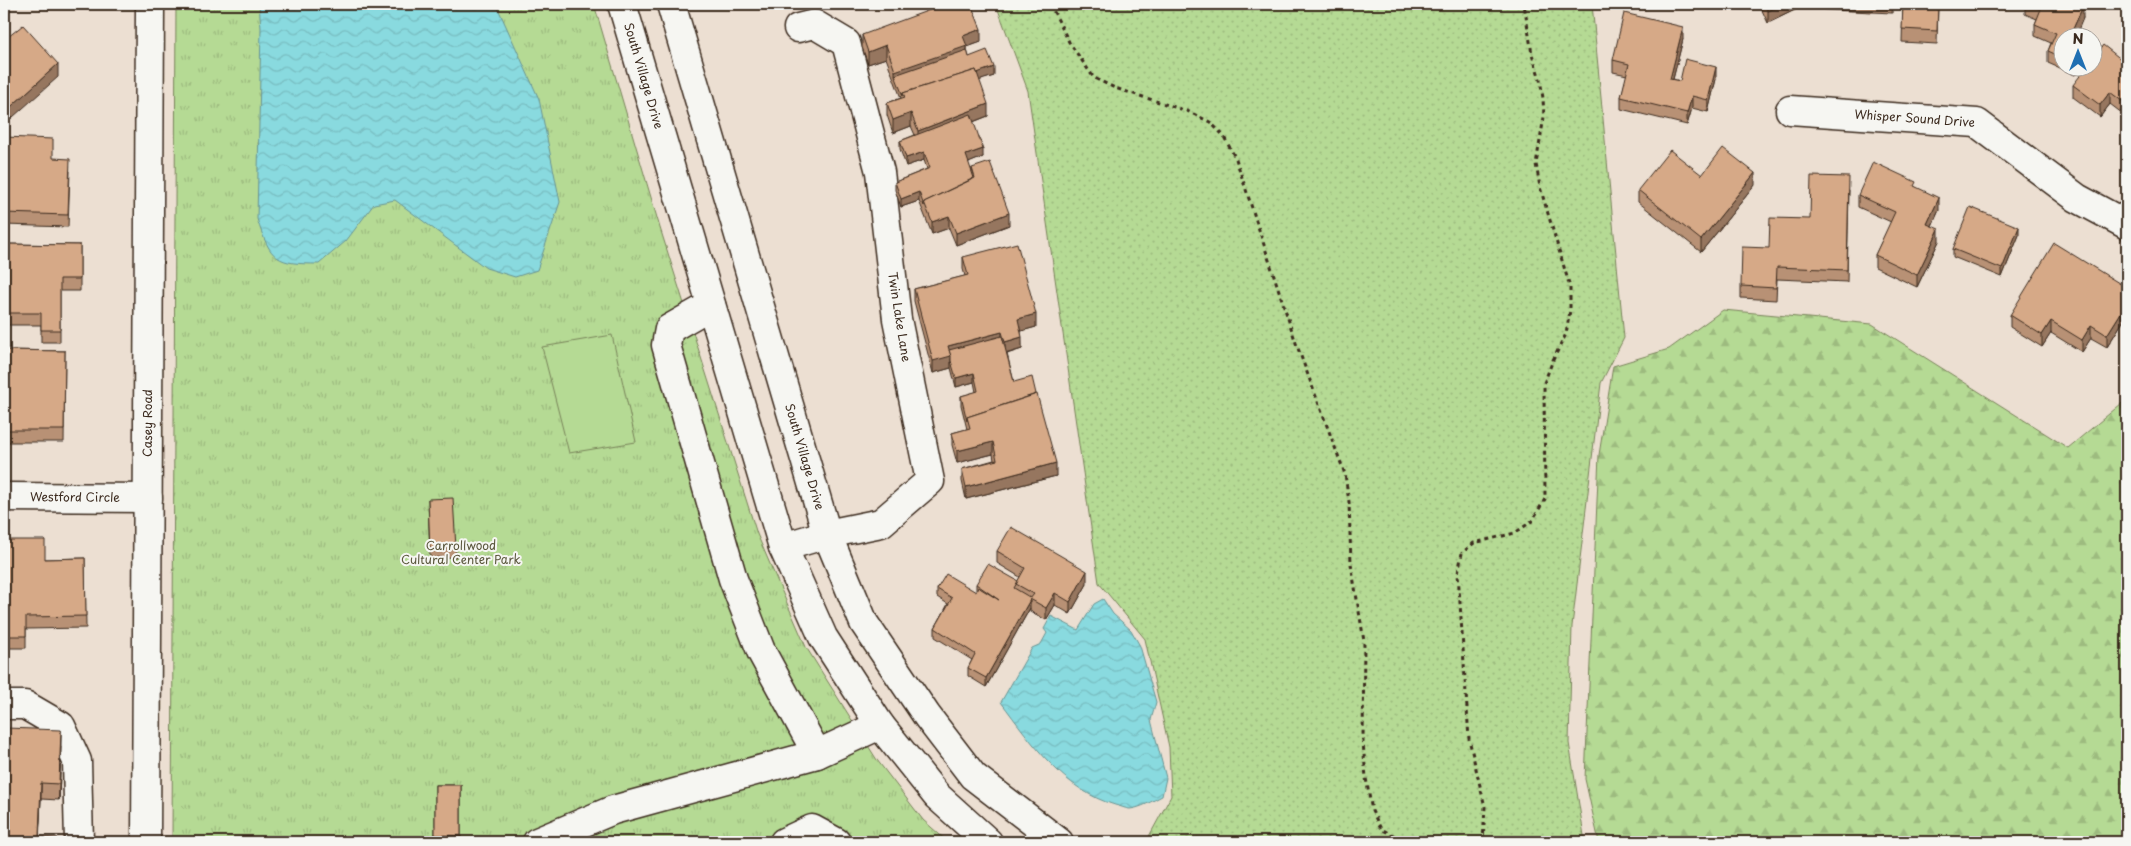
<svg xmlns="http://www.w3.org/2000/svg" width="2131" height="846" viewBox="0 0 2131 846" font-family="'Playpen Sans',sans-serif">
  <style>
    .grass { fill: url(#grass-dots); stroke: #788259 }
    .forest { fill: url(#forest-firs); stroke: #788259 }
    .park { fill: url(#park-tufts); stroke: #788259 }
    .pitch { fill: #b5da94; stroke: #788259 }
    .water { fill: url(#water-waves); stroke: #6a9492 }
    .lines { fill: none; stroke-linecap: round; stroke-linejoin: round }
    .minor-casing { stroke: #3b2a1e; stroke-width: 31 }
    .path { stroke: #3b2a1e; stroke-width: 3; stroke-dasharray: 4 4; stroke-linecap: butt }
    .minor { stroke: #f6f6f2; stroke-width: 28 }
    .wall { fill: #b89174; stroke: #3b2a1e }
    .shaded-wall { fill: #96765e; stroke: #3b2a1e }
    .building { fill: #d6a987; stroke: #3b2a1e }
    .labels { text-anchor: middle; stroke-width: 4; stroke-linejoin: round; paint-order: stroke }
    .street-label { font-size: 12px; fill: #3b2a1e; stroke: #f6f6f2 }
    .park-label { font-size: 12px; fill: #5a563c; stroke: #f6f6f2 }
  </style>
  <defs>
    <pattern id="grass-dots" width="8" height="8" patternUnits="userSpaceOnUse" patternTransform="scale(1.25)"><rect width="8" height="8" fill="#b5da94"/><path d="M2 2h.1M6 6h.1" fill="none" stroke="#9dbb7f" stroke-width="1.8" stroke-linecap="round"/></pattern>
    <pattern id="forest-firs" width="22" height="20" patternUnits="userSpaceOnUse" patternTransform="scale(1.25)"><rect width="22" height="20" fill="#b5da94"/><path d="M5 1l3.5 6h-7zM16 11l3.5 6h-7z" fill="#9dbb7f"/></pattern>
    <pattern id="park-tufts" width="24" height="20" patternUnits="userSpaceOnUse" patternTransform="scale(1.25)"><rect width="24" height="20" fill="#b5da94"/><path d="M3 7l-1-3M5 7V3M7 7l1-3M15 17l-1-3M17 17v-4M19 17l1-3" fill="none" stroke="#9dbb7f"/></pattern>
    <pattern id="water-waves" width="16" height="10" patternUnits="userSpaceOnUse" patternTransform="scale(1.25)"><rect width="16" height="10" fill="#89dadf"/><path d="M0 5q4-4 8 0t8 0" fill="none" stroke="#77bbbf"/></pattern>
  </defs>
  <rect width="100%" height="100%" fill="#ecdfd2"/>
  <filter id="ink" filterUnits="userSpaceOnUse"><feTurbulence type="fractalNoise" baseFrequency=".02" numOctaves="2"/><feDisplacementMap in="SourceGraphic" scale="10" xChannelSelector="R" yChannelSelector="G"/><feConvolveMatrix kernelMatrix="1 2 1 2 8 2 1 2 1" color-interpolation-filters="sRGB"/></filter>
  <g filter="url(#ink)">
    <polygon class="grass" points="996,4 1592,4 1624,338 1601,383 1572,626 1569,743 1585,842 1146,842 1171,796 1169,747 1145,639 1099,583 1028,91"/>
    <polygon class="forest" points="1723,310 1872,324 2068,448 2127,399 2127,842 1599,842 1585,779 1599,455 1613,366 1669,349"/>
    <polygon class="park" points="176,4 594,4 660,228 757,534 806,647 877,760 923,820 948,842 172,842"/>
    <polygon class="pitch" points="612,335 636,442 569,453 542,347"/>
    <g class="water">
      <path d="M259,4h237l43,95 21,103 -23,68 -22,7 -29,-9 -91,-68 -21,4 -28,37 -27,23c-43,0 -48,-3 -62,-45l4,-191z"/>
      <path d="M1103,599l10,15 18,16 9,16 16,56 -5,18 15,58 -4,18c-10,5 -21,12 -32,13 -4,0 -10,-3 -15,-4 -52,-15 -83,-62 -114,-103l31,-54 9,-4 6,-11 -3,-4 7,-13 27,14 16,-26z"/>
    </g>
    <g class="lines">
      <defs>
        <g id="minor">
          <path id="s1" d="M622,4l161,543 40,90 57,88 57,71 51,46"/>
          <path id="s2" d="M671,4l156,530 37,89 63,93 46,60 86,66"/>
          <path id="s3" d="M1790,110l187,13 100,75 50,27"/>
          <polyline points="711,305 669,329 666,345 733,579 761,651 817,754"/>
          <path id="s4" d="M4,497l144,1"/>
          <polyline points="783,547 827,534 881,523 930,481 897,319 880,172 846,43 814,24 798,28"/>
          <polyline points="4,705 25,705 61,726 77,761 79,842"/>
          <path id="s5" d="M146,842l4,-838"/>
          <polyline points="537,842 613,810 817,754 880,725"/>
          <polyline points="784,842 812,829 836,842"/>
        </g>
      </defs>
      <use href="#minor" class="minor-casing"/>
      <g class="path">
        <polyline points="1050,4 1069,42 1094,78 1115,88 1187,111 1210,122 1223,135 1236,159 1296,343 1345,474 1349,502 1351,564 1364,641 1363,742 1366,778 1372,811 1381,829 1406,842"/>
        <polyline points="1483,842 1485,807 1469,739 1458,573 1462,553 1474,543 1515,533 1532,521 1545,499 1544,383 1553,360 1566,334 1570,310 1570,287 1540,187 1536,164 1544,117 1543,98 1540,79 1532,54 1524,4"/>
      </g>
      <use href="#minor" class="minor"/>
    </g>
    <g class="wall">
      <polygon points="1759,4 1803,4 1803,6 1768,23"/>
      <polygon points="1813,4 1893,4 1892,13 1813,9"/>
      <polygon points="1903,4 2008,4 2007,8 1938,4 1937,44 1902,42"/>
      <polygon points="2025,4 2078,4 2083,18 2077,31 2086,38 2064,38 2064,68 2078,68 2075,75 2048,63 2048,51 2051,43 2035,36 2035,24 2037,19 2025,14"/>
      <polygon points="862,35 981,42 967,47 967,50 969,57 994,76 979,80 988,116 973,122 983,157 968,163 972,172 972,168 1009,225 956,245 949,228 932,234 919,201 901,207 895,190 895,182 927,169 924,160 906,166 900,149 900,141 915,135 911,126 893,133 887,115 887,103 901,98 886,58 868,64 862,47"/>
      <polygon points="1683,39 1673,79 1680,81 1716,79 1708,112 1692,108 1687,125 1621,109 1621,97 1627,75 1613,72 1613,60"/>
      <polygon points="2127,64 2127,117 2110,104 2100,117 2073,97 2073,85"/>
      <polygon points="4,137 53,158 70,171 68,227 4,225"/>
      <polygon points="1755,185 1701,252 1638,202 1638,190"/>
      <polygon points="1916,187 1939,210 1932,226 1939,241 1917,287 1875,267 1875,255 1891,222 1858,207 1858,195"/>
      <polygon points="1849,190 1847,282 1777,279 1776,300 1741,298 1741,286 1810,219"/>
      <polygon points="2019,235 2002,277 1953,257 1953,249"/>
      <polygon points="4,244 80,245 80,291 60,291 60,342 41,342 41,325 4,325"/>
      <polygon points="963,257 1036,327 1021,331 1022,349 1007,354 1014,382 1056,476 966,499 962,481 962,469 994,460 993,454 957,463 952,445 952,433 967,429 961,405 961,396 976,392 974,382 956,387 951,368 933,373 914,301 914,289 965,276 963,269"/>
      <polygon points="2127,288 2127,315 2107,347 2091,338 2082,352 2051,333 2042,347 2010,327 2010,315"/>
      <polygon points="4,350 65,351 64,442 4,442"/>
      <polygon points="428,499 456,548 456,557 430,558"/>
      <polygon points="5,540 45,559 85,558 86,628 26,629 26,648 6,648"/>
      <polygon points="997,551 1087,584 1070,614 1055,605 1046,620 1030,611 1030,608 986,687 968,676 968,668 972,660 935,637 935,628 948,604 937,597 937,589 976,592 976,584 1018,581 1020,577 997,563"/>
      <polygon points="61,746 59,800 41,799 39,837 4,842"/>
      <rect x="435" y="785" width="26" height="57"/>
    </g>
    <g class="shaded-wall">
      <polygon points="1739,4 1748,4 1739,9"/>
      <polygon points="1783,4 1803,4 1803,6 1768,23 1768,11"/>
      <polygon points="2083,6 2083,18 2075,38 2073,29"/>
      <polygon points="1683,27 1683,39 1670,91 1670,79"/>
      <polygon points="981,29 981,42 967,47 967,58 895,75 895,71 963,36"/>
      <polygon points="886,45 886,58 868,64 868,52"/>
      <polygon points="58,64 58,77 4,125 4,113"/>
      <polygon points="994,67 994,76 905,104 905,96"/>
      <polygon points="1716,67 1716,79 1708,112 1708,100"/>
      <polygon points="2075,68 2078,68 2075,75"/>
      <polygon points="2110,92 2110,104 2100,117 2100,105"/>
      <polygon points="1692,96 1692,108 1687,125 1687,113"/>
      <polygon points="988,104 988,116 918,143 918,131"/>
      <polygon points="911,113 911,126 893,133 893,120"/>
      <polygon points="983,149 983,157 966,164 966,155"/>
      <polygon points="924,152 924,160 906,166 906,158"/>
      <polygon points="1755,173 1755,185 1701,252 1701,240"/>
      <polygon points="919,192 919,201 901,207 901,199"/>
      <polygon points="1939,198 1939,210 1927,236 1927,224"/>
      <polygon points="1009,213 1009,225 956,245 956,233"/>
      <polygon points="949,216 949,228 932,234 932,222"/>
      <polygon points="2019,227 2019,235 2002,277 2002,269"/>
      <polygon points="1939,229 1939,241 1917,287 1917,275"/>
      <polygon points="2127,303 2127,315 2107,347 2107,335"/>
      <polygon points="1036,314 1036,327 1018,332 1018,319"/>
      <polygon points="2051,321 2051,333 2042,347 2042,335"/>
      <polygon points="2091,325 2091,338 2082,352 2082,340"/>
      <polygon points="1002,332 1002,345 951,358 951,368 933,373 933,361 948,346"/>
      <polygon points="1022,337 1022,349 1005,354 1005,342"/>
      <polygon points="974,373 974,382 956,387 956,378"/>
      <polygon points="993,442 993,454 957,463 957,451"/>
      <polygon points="1056,463 1056,476 966,499 966,487"/>
      <polygon points="1087,571 1087,584 1070,614 1070,602"/>
      <polygon points="1055,593 1055,605 1046,620 1046,608"/>
      <polygon points="1030,600 1030,608 986,687 986,678"/>
      <polygon points="61,730 61,746 59,800 59,784"/>
      <polygon points="41,783 41,799 39,842"/>
    </g>
    <g class="building">
      <polygon points="946,4 971,4 981,29 963,36 967,46 895,71 886,45 868,52 862,35"/>
      <polygon points="1764,4 1783,4 1768,11"/>
      <polygon points="1903,4 1938,4 1937,31 1902,29"/>
      <polygon points="2029,4 2078,4 2083,6 2073,29 2086,35 2085,38 2064,38 2064,58 2048,51 2056,33 2035,24 2041,9"/>
      <polygon points="1624,13 1683,27 1670,79 1680,81 1685,59 1716,67 1708,100 1692,96 1687,113 1621,97 1629,64 1613,60"/>
      <polygon points="23,25 58,64 4,113 4,32 8,37"/>
      <polygon points="2103,45 2127,64 2127,105 2110,92 2100,105 2073,85 2086,68 2094,68 2094,58"/>
      <polygon points="967,50 969,57 987,50 994,67 977,73 976,70 903,93 903,96 895,75"/>
      <polygon points="976,70 988,104 918,131 911,113 893,120 887,103 905,97 903,93"/>
      <polygon points="971,114 983,149 966,155 974,178 924,202 924,206 919,192 901,199 895,182 930,168 924,152 906,158 900,141"/>
      <polygon points="4,137 53,139 53,158 70,159 68,215 4,213"/>
      <polygon points="1723,148 1755,173 1701,240 1638,190 1670,150 1702,175"/>
      <polygon points="990,162 1009,213 956,233 949,216 932,222 924,202 975,178 972,168"/>
      <polygon points="1873,162 1916,182 1914,186 1939,198 1927,224 1939,229 1917,275 1875,255 1895,212 1858,195"/>
      <polygon points="1811,176 1849,177 1847,270 1777,267 1776,288 1741,286 1742,247 1769,248 1770,218 1810,219"/>
      <polygon points="1970,207 2019,227 2002,269 1953,249"/>
      <polygon points="1017,243 1036,314 1018,319 1022,337 1005,342 1002,332 948,346 951,356 933,361 914,289 968,275 963,257"/>
      <polygon points="2054,243 2127,288 2127,303 2107,335 2091,325 2082,340 2051,321 2042,335 2010,315"/>
      <polygon points="4,244 80,245 80,279 60,279 60,330 41,330 41,313 4,313"/>
      <polygon points="1002,336 1014,382 1032,377 1036,394 967,417 967,421 961,396 978,391 974,373 956,378 951,361 951,356 949,350"/>
      <polygon points="4,350 65,351 64,430 4,430"/>
      <polygon points="1037,394 1056,463 966,487 962,469 997,460 993,442 957,451 952,433 970,428 967,417"/>
      <polygon points="453,498 456,548 430,550 428,499"/>
      <polygon points="1011,527 1087,571 1070,602 1055,593 1046,608 1030,599 1034,594 1016,584 1025,568 997,551"/>
      <polygon points="5,540 45,540 45,559 85,558 86,616 26,617 26,636 6,636"/>
      <polygon points="988,564 1018,581 1014,588 1031,598 986,678 968,668 975,654 935,628 952,598 937,589 946,574 976,592 978,587 999,600 976,584"/>
      <polygon points="6,728 61,730 59,784 41,783 39,837 57,838 57,842 4,842 4,746 6,746"/>
      <polygon points="435,785 461,785 461,836 435,835"/>
    </g>
  </g>
  <g class="labels">
    <g class="street-label">
      <text dy="4" stroke="none"><textPath href="#s1" startOffset="75">South Village Drive</textPath></text>
      <text dy="4" stroke="none"><textPath href="#s3" startOffset="125">Whisper Sound Drive</textPath></text>
      <text transform="translate(899 317) rotate(81)" y="4">Twin Lake Lane</text>
      <text dy="4" stroke="none"><textPath href="#s5" startOffset="419">Casey Road</textPath></text>
      <text dy="4" stroke="none"><textPath href="#s2" startOffset="472">South Village Drive</textPath></text>
      <text dy="4" stroke="none"><textPath href="#s4" startOffset="71">Westford Circle</textPath></text>
    </g>
    <g class="park-label">
      <text x="461" y="550">Carrollwood<tspan x="461" dy="14">Cultural Center Park</tspan></text>
    </g>
  </g>
  <rect width="2131" height="846" fill="none" stroke="#f6f6f2" stroke-width="20"/>
  <rect x="10" y="10" width="2111" height="826" fill="none" stroke="#3b2a1e" stroke-width="2" filter="url(#ink)"/>
  <g transform="translate(2078 52)"><circle r="24" fill="#f6f6f2" stroke="#aba49d"/>
  <path d="M0-4L9 19L0 12L-9 19Z" fill="#1f6fb2"/>
  <text y="-8" font-size="14" font-weight="bold" text-anchor="middle" fill="#3b2a1e">N</text>
  </g>
</svg>
